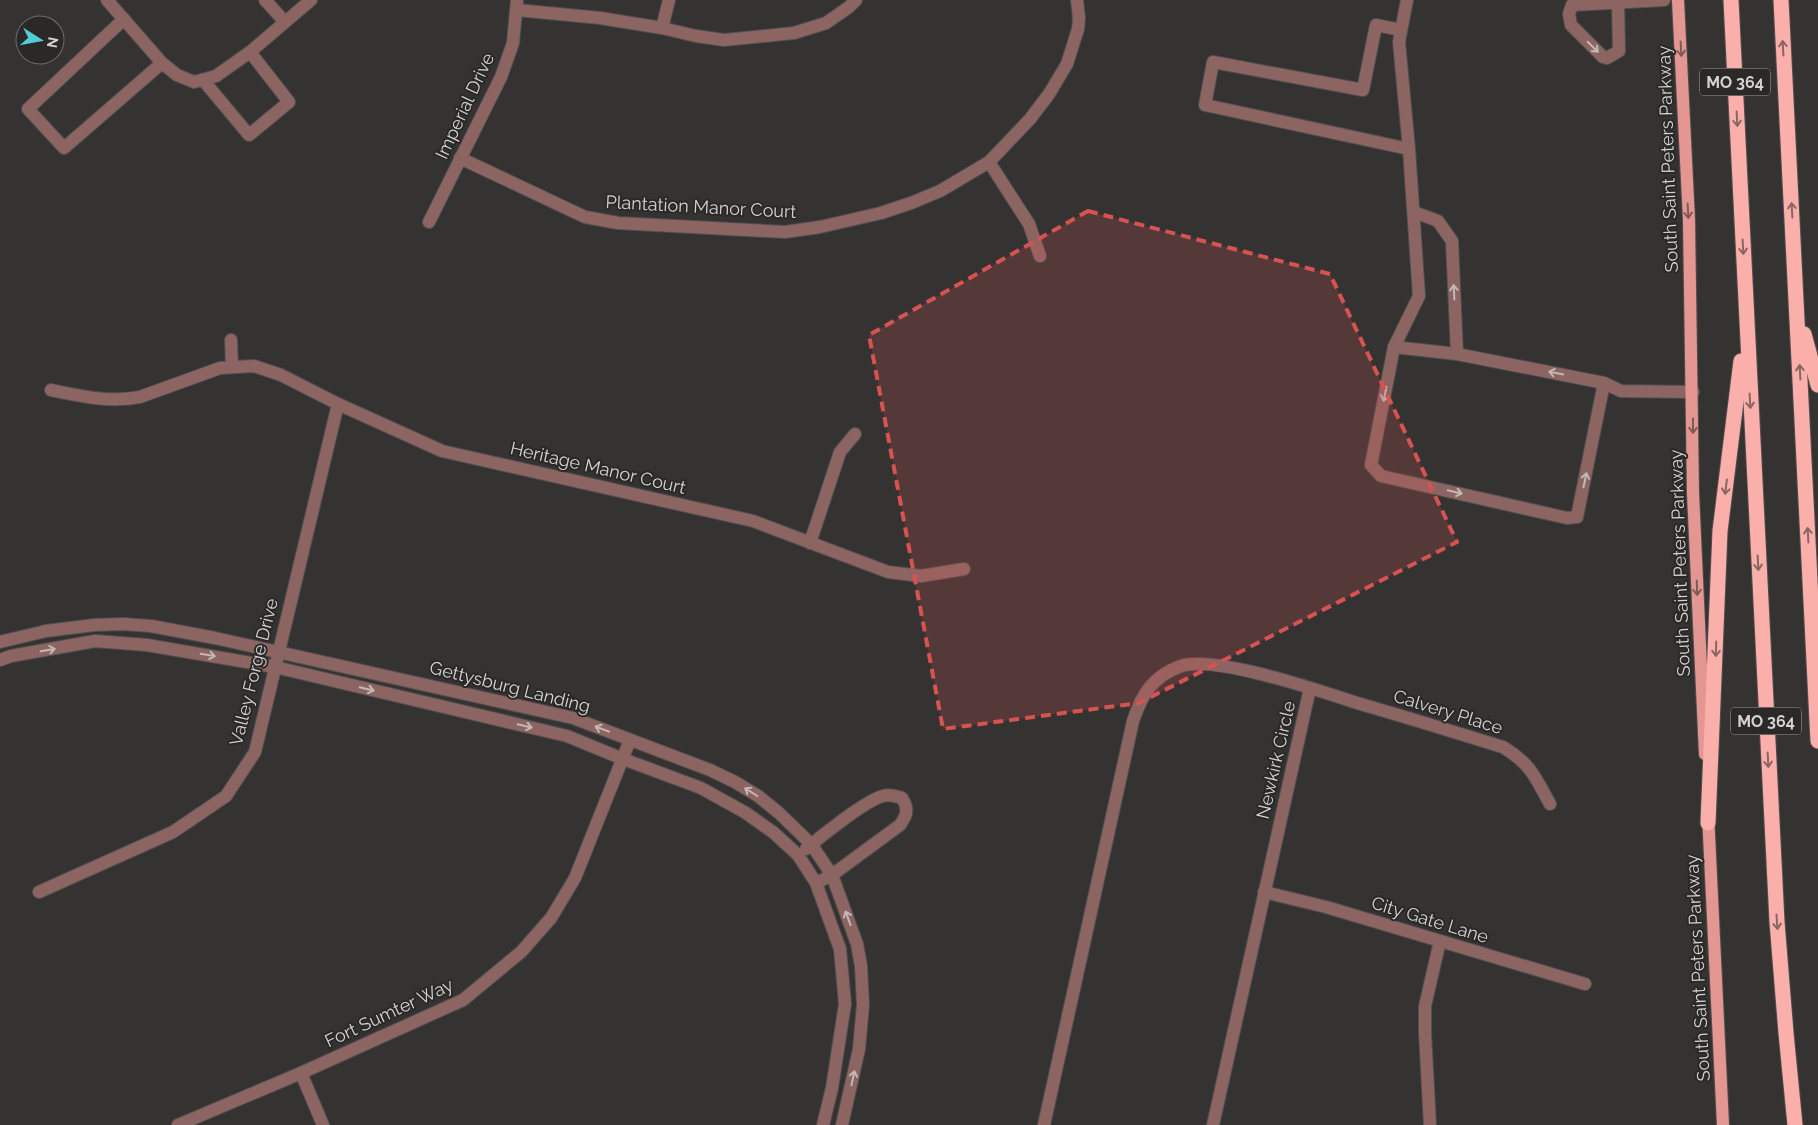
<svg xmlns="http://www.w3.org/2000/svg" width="1818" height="1125" viewBox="0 0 1818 1125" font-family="Raleway,sans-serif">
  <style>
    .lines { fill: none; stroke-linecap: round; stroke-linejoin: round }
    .minor-casing { stroke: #524f4f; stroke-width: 14 }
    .major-casing { stroke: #524f4f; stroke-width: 14 }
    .highway-casing { stroke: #524f4f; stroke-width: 17 }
    .minor { stroke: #8c6563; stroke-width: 12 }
    .major { stroke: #e49692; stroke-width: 12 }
    .highway { stroke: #fbafab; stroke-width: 15 }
    .oneway { stroke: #c3b8b6 }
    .oneway2 { stroke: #896563 }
    .oneway3 { stroke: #7e5a58 }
    .marked { fill: #d65352; fill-opacity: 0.2; stroke: #d65352; stroke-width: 4; stroke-dasharray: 10 6; stroke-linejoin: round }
    .labels { text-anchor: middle; stroke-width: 4; stroke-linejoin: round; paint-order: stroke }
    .shield { fill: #2b2828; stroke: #a2a09f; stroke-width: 1 }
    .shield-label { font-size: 16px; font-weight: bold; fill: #d5d3d2 }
    .street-label { font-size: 18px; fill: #d5d3d2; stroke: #2b2828 }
  </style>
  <rect width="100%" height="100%" fill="#353232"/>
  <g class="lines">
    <defs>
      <g id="minor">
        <polyline points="107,0 162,63 177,75 194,82 216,76 250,52 311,0"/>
        <polyline points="265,0 285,22"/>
        <polyline points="1407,0 1399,42 1409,149 1419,296 1394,347 1371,465 1381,476 1567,518 1577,517 1604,383"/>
        <polyline points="1618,0 1618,3 1619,51 1607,58 1603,57 1571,25 1569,14 1572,5 1664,0"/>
        <polyline points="517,10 600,18 662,28 696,36 724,40 794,33 826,23 849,7 856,0"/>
        <polyline points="124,19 28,109 64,148 162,63"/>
        <polyline points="662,28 669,0"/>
        <polyline points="1401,30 1376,25 1363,90 1213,62 1205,105 1409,149"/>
        <polyline points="203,80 249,135 289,102 250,52"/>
        <polyline points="460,158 585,217 618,223 785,232 820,227 881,213 911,203 940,191 989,162 1030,119 1049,94 1067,64 1078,29 1079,18 1077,0"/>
        <polyline points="989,162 1029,224 1040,256"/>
        <polyline points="1414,212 1438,221 1452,241 1457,354 1604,383 1621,391 1693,392"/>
        <polyline points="429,222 501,77 513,43 517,0"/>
        <polyline points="231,340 232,367"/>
        <polyline points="1394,347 1457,354"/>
        <path d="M51,390c30,6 59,13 89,7l80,-29 34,-2 27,9 57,29 104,47 311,70 135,51 33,4 43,-7"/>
        <polyline points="810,543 840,452 855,434"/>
        <polyline points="0,642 46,631 94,625 123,624 151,626 215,638 573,718 710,770 735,782 758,796 779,813 811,844 832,875 857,944 861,966 863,1005 859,1049 842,1125"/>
        <polyline points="0,660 11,656 95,641 147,645 275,667 567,736 623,759 701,788 746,813 774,833 798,855 816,883 840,949 845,1004 832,1088 823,1125"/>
        <path d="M806,849c14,-12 60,-49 77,-53 6,-2 12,0 19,2 7,11 5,17 -2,27l-68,50 -16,8"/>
        <polyline points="39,892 173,832 226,796 255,752 338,404"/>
        <polyline points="1264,892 1326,907 1585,984"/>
        <polyline points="301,1073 323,1125"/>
        <polyline points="178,1125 301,1073 463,1000 521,952 551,918 575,878 630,740"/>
        <path d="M1044,1125l89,-404c9,-27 20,-45 48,-55 35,-11 139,25 176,37 49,14 97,29 146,44 28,17 32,30 47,57"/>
        <polyline points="1213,1125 1310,688"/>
        <polyline points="1430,1125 1425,1033 1425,1006 1440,941"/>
      </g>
      <g id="major">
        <polyline points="1678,0 1689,220 1693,493 1705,754"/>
        <polyline points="1708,814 1723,1125"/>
      </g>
      <g id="highway">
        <polyline points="1731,0 1777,922 1786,1033 1795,1125"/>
        <polyline points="1781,0 1818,741"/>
        <polyline points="1804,334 1818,385"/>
        <polyline points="1708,823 1720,531 1741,361"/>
      </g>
    </defs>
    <use href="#minor" class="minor-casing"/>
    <use href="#major" class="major-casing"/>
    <use href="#highway" class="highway-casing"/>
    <use href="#minor" class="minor"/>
    <use href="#major" class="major"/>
    <use href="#highway" class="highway"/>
  </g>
  <defs><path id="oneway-shaft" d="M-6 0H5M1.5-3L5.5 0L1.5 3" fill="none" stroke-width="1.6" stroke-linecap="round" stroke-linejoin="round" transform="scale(1.25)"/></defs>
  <g class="oneway">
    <use href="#oneway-shaft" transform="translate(1593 47) rotate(45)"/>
    <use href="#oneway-shaft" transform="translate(1454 292) rotate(-93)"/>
    <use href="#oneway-shaft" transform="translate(1556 373) rotate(-169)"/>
    <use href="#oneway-shaft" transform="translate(1385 394) rotate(101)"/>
    <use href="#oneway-shaft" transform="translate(1585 480) rotate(-78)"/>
    <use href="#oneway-shaft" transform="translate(1455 492) rotate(13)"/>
    <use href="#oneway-shaft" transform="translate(48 650) rotate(-10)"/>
    <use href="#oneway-shaft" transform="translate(208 655) rotate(10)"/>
    <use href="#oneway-shaft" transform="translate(367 689) rotate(13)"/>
    <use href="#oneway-shaft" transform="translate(525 726) rotate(13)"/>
    <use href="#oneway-shaft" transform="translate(602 729) rotate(-159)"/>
    <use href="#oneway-shaft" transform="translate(751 792) rotate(-148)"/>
    <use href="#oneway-shaft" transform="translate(848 918) rotate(-110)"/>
    <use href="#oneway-shaft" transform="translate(853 1078) rotate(-78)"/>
  </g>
  <g class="oneway2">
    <use href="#oneway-shaft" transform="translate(1783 48) rotate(-93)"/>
    <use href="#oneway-shaft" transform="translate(1737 119) rotate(87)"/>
    <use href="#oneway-shaft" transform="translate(1792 210) rotate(-93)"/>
    <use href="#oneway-shaft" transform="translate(1743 247) rotate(87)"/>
    <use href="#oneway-shaft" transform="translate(1800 372) rotate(-93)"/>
    <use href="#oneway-shaft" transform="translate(1750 401) rotate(87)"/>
    <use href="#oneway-shaft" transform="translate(1726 487) rotate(97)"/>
    <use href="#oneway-shaft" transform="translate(1808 535) rotate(-93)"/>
    <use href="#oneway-shaft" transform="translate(1758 563) rotate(87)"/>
    <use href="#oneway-shaft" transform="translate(1716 649) rotate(92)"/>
    <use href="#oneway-shaft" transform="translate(1768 760) rotate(87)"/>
    <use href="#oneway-shaft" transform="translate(1777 922) rotate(86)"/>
  </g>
  <g class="oneway3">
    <use href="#oneway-shaft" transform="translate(1681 49) rotate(87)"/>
    <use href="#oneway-shaft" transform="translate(1688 211) rotate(87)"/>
    <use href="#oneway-shaft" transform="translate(1693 426) rotate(90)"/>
    <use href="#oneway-shaft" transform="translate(1697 588) rotate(88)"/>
  </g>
  <path class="marked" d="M1088,211l242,63 127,268 -318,161 -196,26 -74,-394z"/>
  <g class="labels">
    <g class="shield">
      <rect x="1700" y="68.5" width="70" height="27" rx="4"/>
      <rect x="1731" y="707.5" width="70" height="27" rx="4"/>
    </g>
    <g class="shield-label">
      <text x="1735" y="88">MO 364</text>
      <text x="1766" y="727">MO 364</text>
    </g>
    <g class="street-label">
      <text transform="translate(465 106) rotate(-65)" y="6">Imperial Drive</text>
      <text transform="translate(1668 159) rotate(-92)" y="6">South Saint Peters Parkway</text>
      <text transform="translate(701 207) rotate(3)" y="6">Plantation Manor Court</text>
      <text transform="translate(598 468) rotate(13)" y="6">Heritage Manor Court</text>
      <text transform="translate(1680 563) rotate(-92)" y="6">South Saint Peters Parkway</text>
      <text transform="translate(254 672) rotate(-76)" y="6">Valley Forge Drive</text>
      <text transform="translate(510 687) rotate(14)" y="6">Gettysburg Landing</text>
      <text transform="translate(1448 712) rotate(17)" y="6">Calvery Place</text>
      <text transform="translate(1276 760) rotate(-77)" y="6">Newkirk Circle</text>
      <text transform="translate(1430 920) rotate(17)" y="6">City Gate Lane</text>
      <text transform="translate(1698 968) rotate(-93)" y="6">South Saint Peters Parkway</text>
      <text transform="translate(389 1013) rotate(-25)" y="6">Fort Sumter Way</text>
    </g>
  </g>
  <g transform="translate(40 40) rotate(101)"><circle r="24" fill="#2b2828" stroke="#6f6c6c"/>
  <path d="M0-4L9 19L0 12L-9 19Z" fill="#52ccd5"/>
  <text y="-8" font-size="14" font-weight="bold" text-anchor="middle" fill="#d5d3d2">N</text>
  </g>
</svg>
